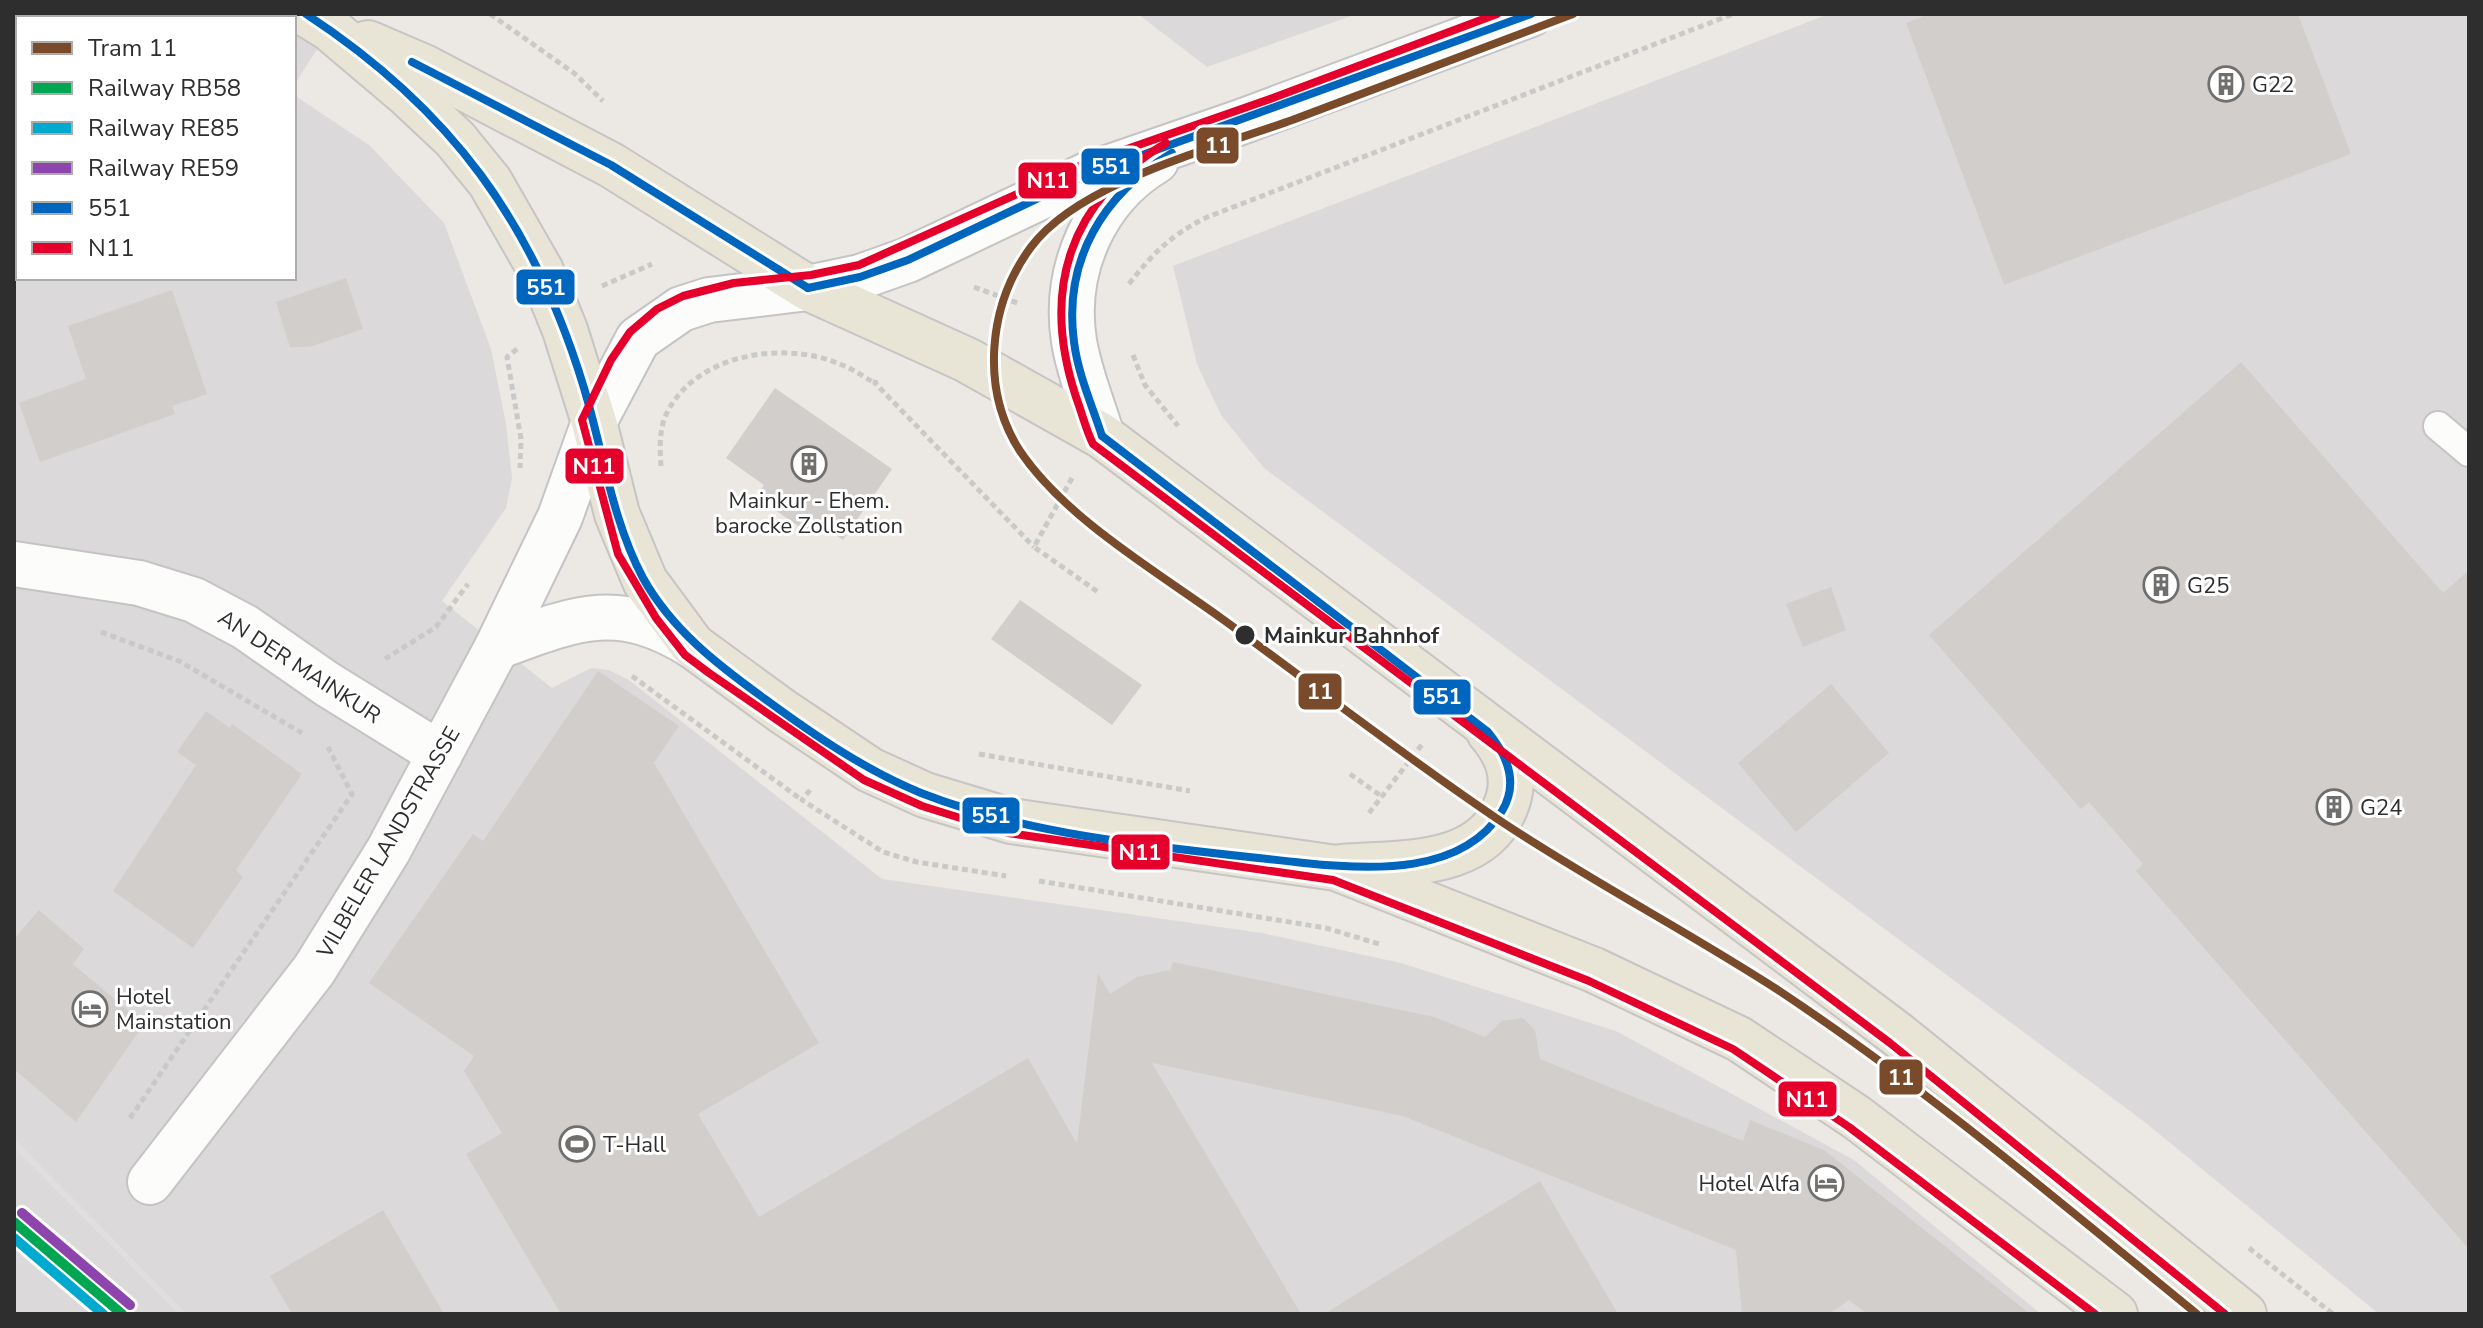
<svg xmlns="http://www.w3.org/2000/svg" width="2483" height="1328" viewBox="0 0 2483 1328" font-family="'Nunito Sans',sans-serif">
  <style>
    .industrial { fill: #dcd9db }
    .building { fill: #d1cecb }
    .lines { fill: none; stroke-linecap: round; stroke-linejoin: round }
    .service-casing { stroke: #c5c4c5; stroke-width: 32 }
    .minor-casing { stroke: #c5c4c5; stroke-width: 48 }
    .tertiary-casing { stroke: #c5c4c5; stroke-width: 48 }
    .primary-casing { stroke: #c6c5c4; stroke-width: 48 }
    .path { stroke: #c9c9c8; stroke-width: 5; stroke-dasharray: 6 4; stroke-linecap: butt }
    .service { stroke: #fcfcfb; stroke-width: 28 }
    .minor { stroke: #fcfcfb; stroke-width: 44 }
    .tertiary { stroke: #fcfcfb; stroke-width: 44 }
    .primary { stroke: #e8e4d6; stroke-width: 44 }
    .rail { stroke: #dfdfe1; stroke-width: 6 }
    .bus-1-casing { stroke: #fff; stroke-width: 14 }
    .bus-2-casing { stroke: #fff; stroke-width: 14 }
    .bus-1 { stroke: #0065bd; stroke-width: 8 }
    .bus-2 { stroke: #e4002b; stroke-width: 8 }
    .rail-1-casing { stroke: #fff; stroke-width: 16 }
    .rail-2-casing { stroke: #fff; stroke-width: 16 }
    .rail-3-casing { stroke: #fff; stroke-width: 16 }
    .rail-1 { stroke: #00a651; stroke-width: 10 }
    .rail-2 { stroke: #00a9ce; stroke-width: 10 }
    .rail-3 { stroke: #8e44ad; stroke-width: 10 }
    .tram-1-casing { stroke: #fff; stroke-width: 14 }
    .tram-1 { stroke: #7a4b2a; stroke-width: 8 }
    .stop-dot { fill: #2e2e2e; stroke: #fff; stroke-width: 3 }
    .labels { text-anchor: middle; stroke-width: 6; stroke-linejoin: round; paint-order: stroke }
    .poi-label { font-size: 22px; fill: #2e2e2e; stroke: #fff; text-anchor: start }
    .stop-label { font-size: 22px; font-weight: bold; fill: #2e2e2e; stroke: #fff; text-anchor: start }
    .street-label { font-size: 22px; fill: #2e2e2e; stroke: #fff }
    .line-badge { stroke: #fff; stroke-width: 3 }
    .badge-label { font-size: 22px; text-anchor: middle; font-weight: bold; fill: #fff }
  </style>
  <rect width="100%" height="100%" fill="#ece8e4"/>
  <g class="industrial">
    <polygon points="14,14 340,14 294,85 294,18 18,18 18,278 294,278 294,95 369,145 444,223 491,349 506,424 512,478 506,508 442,601 552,688 591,668 609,670 629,680 882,879 1262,933 1401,963 1616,1031 1854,1160 2041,1314 14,1314"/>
    <polygon points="1138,14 1357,14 1207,67"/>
    <polygon points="1829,14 2469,14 2469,1314 2379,1314 2146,1123 1264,468 1221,415 1197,364 1173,266"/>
  </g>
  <g class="building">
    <polygon points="1929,14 2298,14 2351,154 2004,285 1906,23"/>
    <polygon points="346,278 363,329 309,347 290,347 276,302"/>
    <polygon points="172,290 207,394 172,406 175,414 40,462 19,403 86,379 68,326"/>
    <polygon points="2241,362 2443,593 2469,570 2469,1249 2136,871 2143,864 2089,802 2081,809 1929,635"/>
    <polygon points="775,388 892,469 843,540 818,522 810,534 756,497 764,485 726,458"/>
    <polygon points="1831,587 1846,630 1803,647 1786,604"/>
    <polygon points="1020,600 1142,685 1112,725 991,639"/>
    <polygon points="598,671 679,726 654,763 819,1043 698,1114 759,1217 1028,1058 1077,1144 1098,973 1110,994 1137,977 1170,970 1173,962 1434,1017 1485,1037 1502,1021 1523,1018 1535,1030 1540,1059 1743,1141 1750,1120 1824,1150 2030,1314 1867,1314 1849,1300 1829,1314 1742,1314 1736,1250 1403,1116 1152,1063 1301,1314 561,1314 466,1154 502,1133 464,1071 474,1056 369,983 473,834 483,841"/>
    <polygon points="1831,684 1889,753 1796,832 1738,763"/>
    <polygon points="206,711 230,728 232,724 302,774 236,870 243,877 193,948 113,891 196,765 177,752"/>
    <polygon points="39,910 84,949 73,964 144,1024 76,1122 14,1069 14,939"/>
    <polygon points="1540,1181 1618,1314 1324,1314"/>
    <polygon points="383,1210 444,1314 292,1314 270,1276"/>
  </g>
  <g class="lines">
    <defs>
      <polyline id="service" points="2438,426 2469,452"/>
      <g id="minor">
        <polyline points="14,564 139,583 194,600 245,627 327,684 440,754"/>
        <path d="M497,647c78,-29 120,-48 196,-1"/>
        <polyline points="150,1182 314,970 388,851 497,647 560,517 594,422 638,339 681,309 709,300 808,288"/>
      </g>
      <g id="tertiary">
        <polyline points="808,288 860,277 908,260 1087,175 1238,123 1531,14"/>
        <path d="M1102,436c-9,-30 -23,-63 -28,-95 -11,-70 20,-143 82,-180"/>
      </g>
      <g id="primary">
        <polyline points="306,14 329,28 407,94 455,139 490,182 541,271 565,330 594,422 617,514 645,581 693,646 782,711 870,770 925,795 1011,821 1336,868 1594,970 1739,1039 1856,1117 2115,1314"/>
        <polyline points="368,43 424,67 611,165 808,288 967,360 1102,436 1897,1034 2244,1314"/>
        <path d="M1342,867c59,-5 144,3 166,-67 8,-26 -2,-48 -19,-68"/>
      </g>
    </defs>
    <use href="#service" class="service-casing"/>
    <use href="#minor" class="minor-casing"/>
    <use href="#tertiary" class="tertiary-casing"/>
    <use href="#primary" class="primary-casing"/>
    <g class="path">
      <polyline points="490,14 574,73 603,101"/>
      <path d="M1129,284c25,-32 40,-47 76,-66l528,-204"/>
      <polyline points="602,286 652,264"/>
      <polyline points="974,287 1020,304"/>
      <polyline points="517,349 507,357 521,439 520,468"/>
      <polyline points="1133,355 1145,385 1178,426"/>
      <polyline points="876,380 875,383 1034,547"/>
      <path d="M661,466c-1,-15 -2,-34 4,-49 27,-63 119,-78 177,-52 11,4 22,12 33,18"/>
      <polyline points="1072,478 1034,547 1098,592"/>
      <polyline points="101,632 179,661 302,733"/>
      <polyline points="385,659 436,627 468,584"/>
      <polyline points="632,676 802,800"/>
      <polyline points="979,754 1190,791"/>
      <polyline points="1350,774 1381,796"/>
      <polyline points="810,790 802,800 883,852 917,862 1006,876"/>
      <polyline points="1369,813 1424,742"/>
      <polyline points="1039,881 1326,928 1379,944"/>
      <polyline points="130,1118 352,794 328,747"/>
      <polyline points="2249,1248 2333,1314"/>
    </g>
    <use href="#service" class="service"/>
    <use href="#minor" class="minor"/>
    <use href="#tertiary" class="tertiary"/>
    <use href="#primary" class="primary"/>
    <polyline class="rail" points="14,1143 183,1314"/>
    <defs>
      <g id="bus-1">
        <path d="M306,14c145,95 228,209 278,374 19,63 28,132 59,190 29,52 75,87 122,121 49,36 100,71 156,94 117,46 259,56 383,70 67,7 159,12 198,-52 17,-28 5,-56 -14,-79l-386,-296"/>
        <polyline points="412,62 611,165 808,288"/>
        <polyline points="808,288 860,277 908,260 1087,175 1531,14"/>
        <path d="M1102,436c-10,-31 -24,-62 -28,-94 -11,-82 29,-148 98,-189"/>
      </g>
      <g id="bus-2">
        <polyline points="1497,14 1270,99 1084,164 859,265 811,275 734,283 683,296 657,309 630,332 611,360 582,420 618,554 656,618 685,655 709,673 864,780 922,806 1008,833 1333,880 1589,981 1733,1049 1849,1127 2095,1314"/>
        <path d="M1166,143c-98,58 -125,148 -90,254 6,16 10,33 17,47l797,599 335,271"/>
      </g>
    </defs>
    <use href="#bus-1" class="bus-1-casing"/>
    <use href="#bus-2" class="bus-2-casing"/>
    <use href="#bus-1" class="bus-1"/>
    <use href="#bus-2" class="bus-2"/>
    <defs>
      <polyline id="rail-1" points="14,1222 122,1314"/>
      <polyline id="rail-2" points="14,1238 103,1314"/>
      <polyline id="rail-3" points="22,1213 130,1305"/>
    </defs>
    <use href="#rail-1" class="rail-1-casing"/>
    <use href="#rail-2" class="rail-2-casing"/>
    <use href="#rail-3" class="rail-3-casing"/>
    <use href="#rail-1" class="rail-1"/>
    <use href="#rail-2" class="rail-2"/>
    <use href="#rail-3" class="rail-3"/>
    <defs>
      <path id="tram-1" d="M1573,14c-93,35 -185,70 -278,105 -76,28 -215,62 -264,128 -43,58 -51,142 -11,204 45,67 136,120 201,167 92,67 183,138 278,202 91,61 190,112 282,172 146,97 281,212 416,322"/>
    </defs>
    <use href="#tram-1" class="tram-1-casing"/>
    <use href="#tram-1" class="tram-1"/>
  </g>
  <defs>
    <symbol id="building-ring" viewBox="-11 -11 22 22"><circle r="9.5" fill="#fff" stroke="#706f6e" stroke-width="1.5"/><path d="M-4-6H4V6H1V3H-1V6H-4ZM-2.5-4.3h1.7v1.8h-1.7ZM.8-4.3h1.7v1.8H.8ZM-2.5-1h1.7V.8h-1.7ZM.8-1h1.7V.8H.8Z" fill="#706f6e"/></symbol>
    <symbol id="hotel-ring" viewBox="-11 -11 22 22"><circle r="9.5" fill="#fff" stroke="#706f6e" stroke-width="1.5"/><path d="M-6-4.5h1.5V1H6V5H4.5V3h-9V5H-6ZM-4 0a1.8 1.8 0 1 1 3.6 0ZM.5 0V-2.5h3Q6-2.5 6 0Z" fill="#706f6e"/></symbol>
    <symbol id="stadium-ring" viewBox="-11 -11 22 22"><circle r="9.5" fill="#fff" stroke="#706f6e" stroke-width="1.5"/><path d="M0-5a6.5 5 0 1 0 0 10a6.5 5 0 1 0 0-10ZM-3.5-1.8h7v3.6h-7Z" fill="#706f6e"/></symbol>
  </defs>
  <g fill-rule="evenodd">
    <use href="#building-ring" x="2206" y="64" width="40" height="40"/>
    <use href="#building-ring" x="789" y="444" width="40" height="40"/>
    <use href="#building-ring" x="2141" y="565" width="40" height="40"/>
    <use href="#building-ring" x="2314" y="787" width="40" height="40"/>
    <use href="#hotel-ring" x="70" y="989" width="40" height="40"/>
    <use href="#stadium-ring" x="557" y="1124" width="40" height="40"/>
    <use href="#hotel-ring" x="1806" y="1163" width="40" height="40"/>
  </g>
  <circle class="stop-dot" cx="1245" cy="635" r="11"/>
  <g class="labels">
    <g class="poi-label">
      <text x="2252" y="92">G22</text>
      <text x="809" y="508" text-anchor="middle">Mainkur - Ehem.<tspan x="809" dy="25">barocke Zollstation</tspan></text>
      <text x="2187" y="593">G25</text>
      <text x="2360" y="815">G24</text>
      <text x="116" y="1004">Hotel<tspan x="116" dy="25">Mainstation</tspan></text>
      <text x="603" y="1152">T-Hall</text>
      <text x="1800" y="1191" text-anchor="end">Hotel Alfa</text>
    </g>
    <g class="stop-label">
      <text x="1264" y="643">Mainkur Bahnhof</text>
    </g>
    <g class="street-label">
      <text transform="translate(300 666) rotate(33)" y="8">AN DER MAINKUR</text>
      <text transform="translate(388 842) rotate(-60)" y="8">VILBELER LANDSTRASSE</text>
    </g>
  </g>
  <g class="line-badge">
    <rect x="1195" y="126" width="45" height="39" rx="8" fill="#7a4b2a"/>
    <rect x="1080" y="147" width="61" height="39" rx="8" fill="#0065bd"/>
    <rect x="1017" y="161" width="61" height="39" rx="8" fill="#e4002b"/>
    <rect x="515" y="268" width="61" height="38" rx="8" fill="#0065bd"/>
    <rect x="564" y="447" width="61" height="38" rx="8" fill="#e4002b"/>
    <rect x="1297" y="672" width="46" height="39" rx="8" fill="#7a4b2a"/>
    <rect x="1412" y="678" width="60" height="38" rx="8" fill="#0065bd"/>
    <rect x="961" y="796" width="60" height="39" rx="8" fill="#0065bd"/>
    <rect x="1110" y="833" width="61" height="38" rx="8" fill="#e4002b"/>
    <rect x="1878" y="1058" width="46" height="38" rx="8" fill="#7a4b2a"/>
    <rect x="1777" y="1080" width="61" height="38" rx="8" fill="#e4002b"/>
  </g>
  <g class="badge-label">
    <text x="1218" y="153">11</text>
    <text x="1111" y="174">551</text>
    <text x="1048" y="188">N11</text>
    <text x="546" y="295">551</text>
    <text x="594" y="474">N11</text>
    <text x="1320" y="699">11</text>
    <text x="1442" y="704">551</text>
    <text x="991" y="823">551</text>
    <text x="1140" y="860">N11</text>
    <text x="1901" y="1085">11</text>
    <text x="1807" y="1107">N11</text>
  </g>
  <rect width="2483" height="1328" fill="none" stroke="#2e2e2e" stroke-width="32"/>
  <rect x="16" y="16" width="280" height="264" fill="#ffffff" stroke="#ababab" stroke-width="2"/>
  <rect x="32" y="42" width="40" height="12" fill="#7a4b2a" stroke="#ababab" stroke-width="2"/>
  <text x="88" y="56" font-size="24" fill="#2e2e2e">Tram 11</text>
  <rect x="32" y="82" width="40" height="12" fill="#00a651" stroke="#ababab" stroke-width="2"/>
  <text x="88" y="96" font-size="24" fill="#2e2e2e">Railway RB58</text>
  <rect x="32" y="122" width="40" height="12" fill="#00a9ce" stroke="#ababab" stroke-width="2"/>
  <text x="88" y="136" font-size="24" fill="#2e2e2e">Railway RE85</text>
  <rect x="32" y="162" width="40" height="12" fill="#8e44ad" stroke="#ababab" stroke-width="2"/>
  <text x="88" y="176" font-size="24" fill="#2e2e2e">Railway RE59</text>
  <rect x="32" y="202" width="40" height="12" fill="#0065bd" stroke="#ababab" stroke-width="2"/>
  <text x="88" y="216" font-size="24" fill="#2e2e2e">551</text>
  <rect x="32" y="242" width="40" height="12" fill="#e4002b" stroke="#ababab" stroke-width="2"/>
  <text x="88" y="256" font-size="24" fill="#2e2e2e">N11</text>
</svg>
